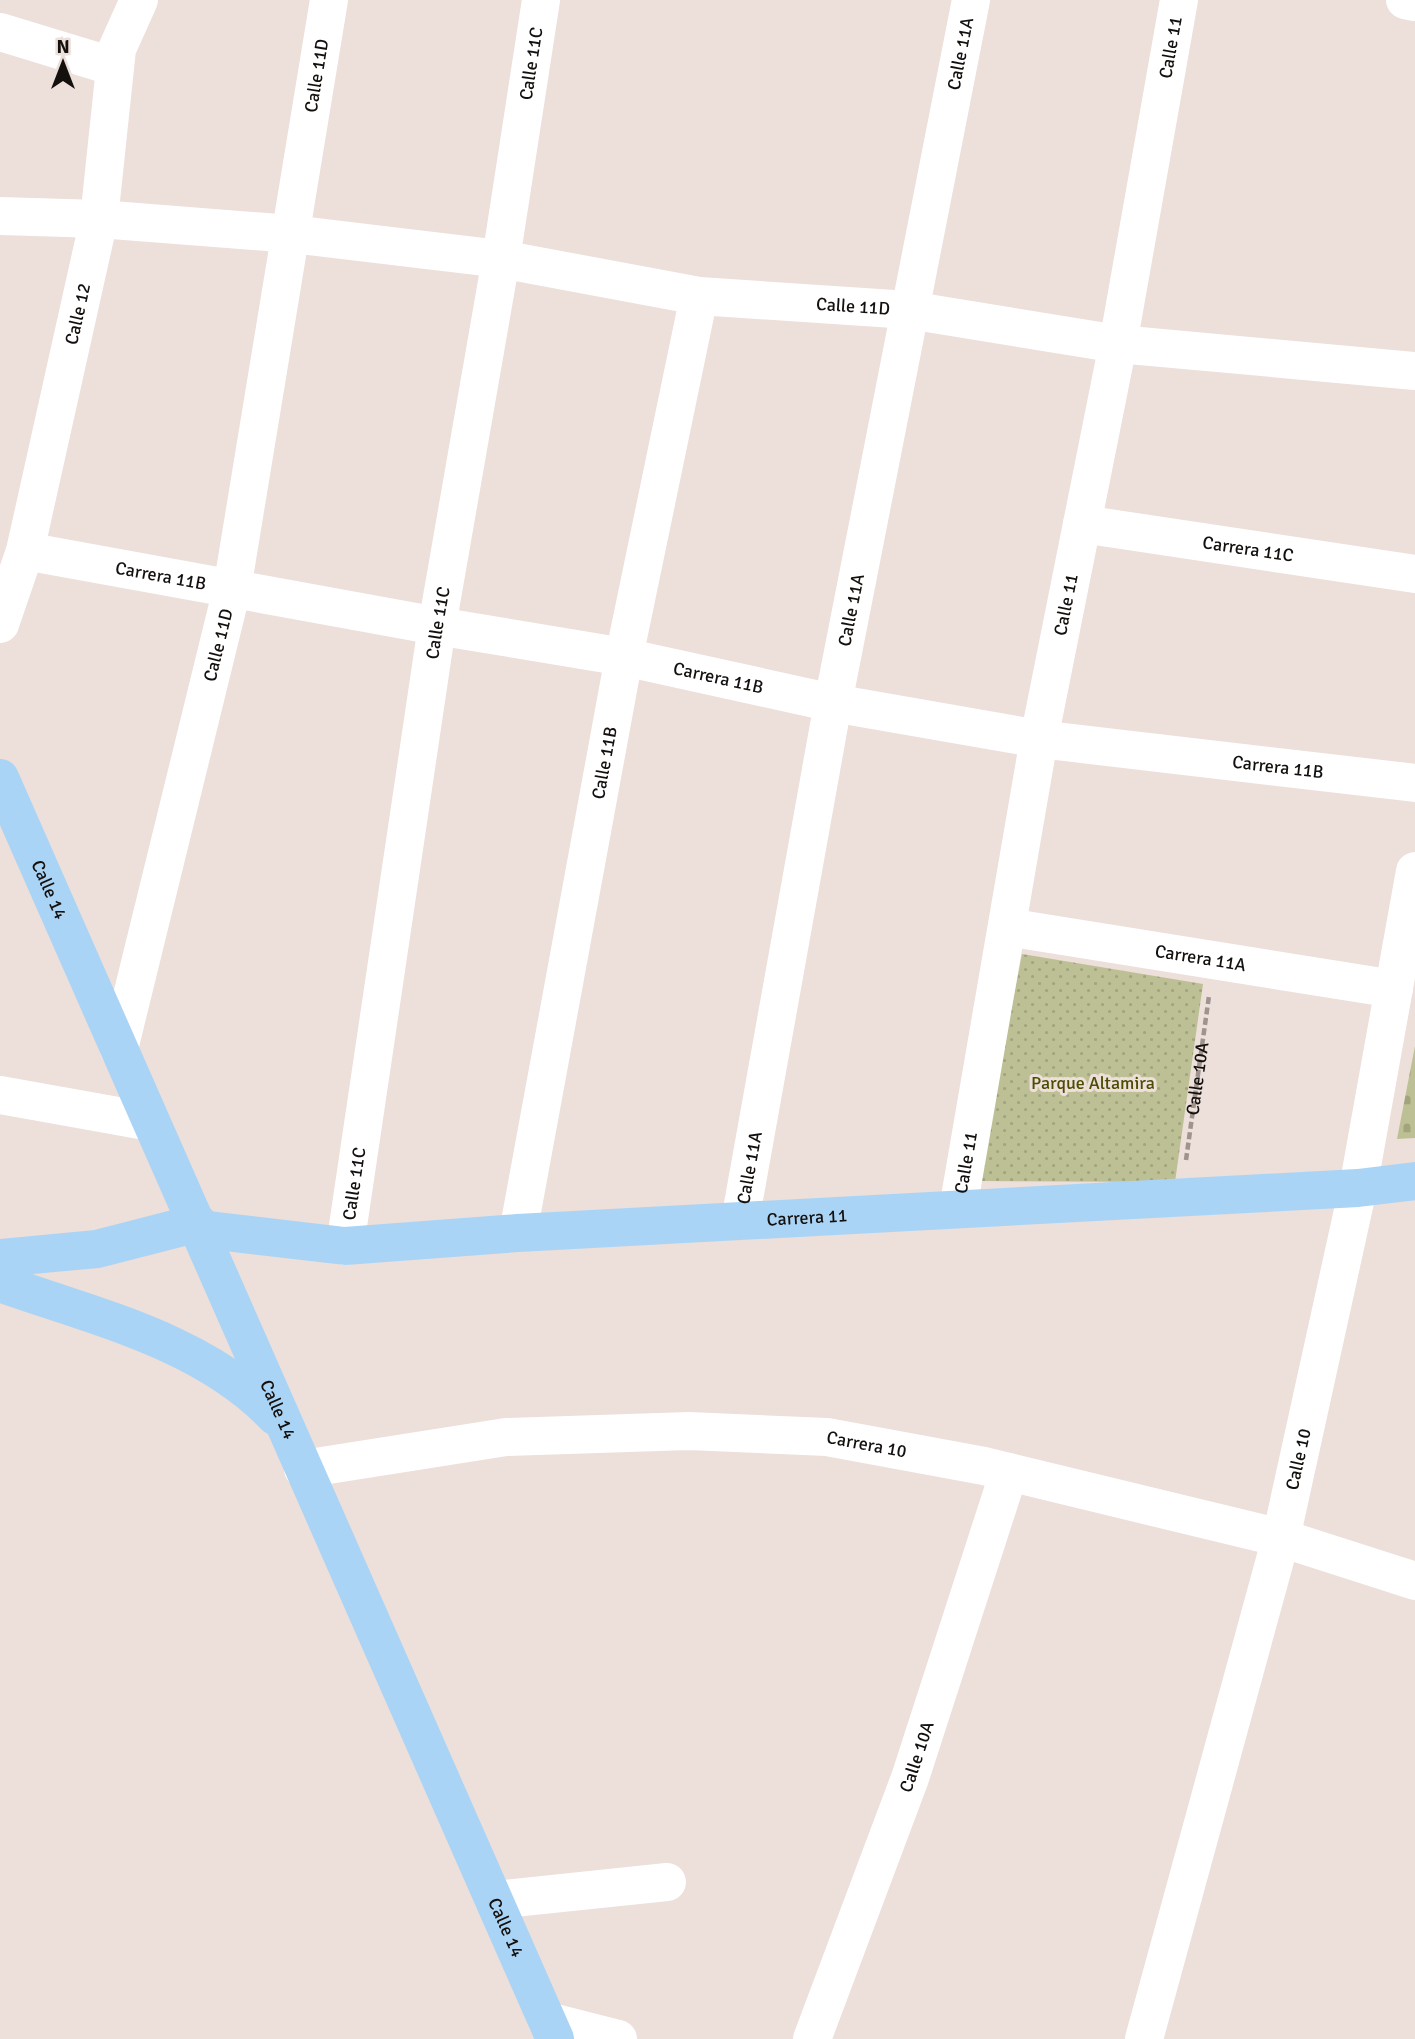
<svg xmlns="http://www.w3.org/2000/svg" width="1415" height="2039" viewBox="0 0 1415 2039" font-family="Signika,sans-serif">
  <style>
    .cemetery { fill: url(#cemetery-stones) }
    .park { fill: url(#park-dots) }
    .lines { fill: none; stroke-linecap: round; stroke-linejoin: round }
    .path { stroke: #9e938f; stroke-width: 4.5; stroke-dasharray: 7 3.5; stroke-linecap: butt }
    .minor { stroke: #fff; stroke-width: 38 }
    .major { stroke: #aad4f5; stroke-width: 38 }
    .labels { text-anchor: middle; stroke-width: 6; stroke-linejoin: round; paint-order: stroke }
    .street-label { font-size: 18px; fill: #14100e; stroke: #eddfda }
    .park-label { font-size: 18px; fill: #4b4d00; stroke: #eddfda }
  </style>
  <defs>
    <pattern id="cemetery-stones" width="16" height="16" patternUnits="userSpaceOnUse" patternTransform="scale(1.75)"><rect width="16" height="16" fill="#bdc094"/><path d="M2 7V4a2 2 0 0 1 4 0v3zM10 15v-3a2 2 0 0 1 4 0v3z" fill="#a2a47e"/></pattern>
    <pattern id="park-dots" width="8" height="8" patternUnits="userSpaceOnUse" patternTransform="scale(1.75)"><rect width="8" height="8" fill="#bdc094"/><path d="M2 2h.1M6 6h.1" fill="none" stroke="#a2a47e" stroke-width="1.8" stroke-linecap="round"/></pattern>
  </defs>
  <rect width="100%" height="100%" fill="#eddfda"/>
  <polygon class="cemetery" points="1415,1046 1415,1138 1397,1139"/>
  <polygon class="park" points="1022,954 1203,984 1175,1182 978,1181"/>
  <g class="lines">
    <path class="path" id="s1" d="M1186,1160l23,-164"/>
    <g class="minor">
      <polyline points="1405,0 1415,2"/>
      <polyline points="0,32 115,67"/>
      <path id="s2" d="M0,216l99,3 193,15 209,25 198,37 210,14 209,34 297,27"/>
      <path id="s3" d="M1082,524l333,50"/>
      <path id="s4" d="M25,551l412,75 187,31 209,46 206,36 376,44"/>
      <path id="s5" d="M0,624l25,-73 74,-332 18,-170 22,-49"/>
      <path id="s6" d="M1007,927l387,62"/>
      <path id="s7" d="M119,1049l113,-460 97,-589"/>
      <polyline points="0,1095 151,1122"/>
      <path id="s8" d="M958,1209l81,-470 79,-395 61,-344"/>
      <path id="s9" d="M740,1221l93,-518 138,-703"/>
      <path id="s10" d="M518,1233l106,-576 75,-361"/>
      <path id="s11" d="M345,1246l92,-620 64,-367 40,-259"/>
      <path id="s12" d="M303,1469l203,-32 183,-6 138,6 157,29 297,72 134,43"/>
      <polyline points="494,1900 667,1882"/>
      <polyline points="547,2021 618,2039"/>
      <path id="s13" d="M812,2039l98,-261 99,-306"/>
      <path id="s14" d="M1144,2039l137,-501 77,-350 57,-317"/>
    </g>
    <g class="major">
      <path id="s15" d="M0,778l555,1261"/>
      <path id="s16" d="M200,1229l145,17 173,-13 840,-45 57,-7"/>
      <polyline points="0,1258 97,1249 198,1223"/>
      <path d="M0,1283c95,34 203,58 275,133"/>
    </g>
  </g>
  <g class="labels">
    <g class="street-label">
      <text dy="6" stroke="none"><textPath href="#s8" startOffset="1181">Calle 11</textPath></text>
      <text dy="6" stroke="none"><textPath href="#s9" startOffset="1188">Calle 11A</textPath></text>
      <text dy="6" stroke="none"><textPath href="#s11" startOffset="1197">Calle 11C</textPath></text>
      <text dy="6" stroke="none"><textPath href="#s7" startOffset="994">Calle 11D</textPath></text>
      <text dy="6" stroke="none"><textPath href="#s2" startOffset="859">Calle 11D</textPath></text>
      <text dy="6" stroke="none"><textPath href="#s5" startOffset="320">Calle 12</textPath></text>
      <text dy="6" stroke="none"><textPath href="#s3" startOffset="168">Carrera 11C</textPath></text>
      <text dy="6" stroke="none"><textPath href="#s4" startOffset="138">Carrera 11B</textPath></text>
      <text dy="6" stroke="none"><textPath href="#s8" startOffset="614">Calle 11</textPath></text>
      <text dy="6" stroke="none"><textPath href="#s9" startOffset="621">Calle 11A</textPath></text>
      <text dy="6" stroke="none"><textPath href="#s11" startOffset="630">Calle 11C</textPath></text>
      <text dy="6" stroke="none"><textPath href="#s7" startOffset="416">Calle 11D</textPath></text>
      <text dy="6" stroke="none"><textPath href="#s4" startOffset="705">Carrera 11B</textPath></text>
      <text dy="6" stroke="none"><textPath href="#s10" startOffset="478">Calle 11B</textPath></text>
      <text dy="6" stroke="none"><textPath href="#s4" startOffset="1272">Carrera 11B</textPath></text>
      <text dy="6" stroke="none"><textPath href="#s15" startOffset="122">Calle 14</textPath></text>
      <text dy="6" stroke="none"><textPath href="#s6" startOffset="196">Carrera 11A</textPath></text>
      <text dy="6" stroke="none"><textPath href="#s1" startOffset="82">Calle 10A</textPath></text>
      <text dy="6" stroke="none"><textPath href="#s8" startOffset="47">Calle 11</textPath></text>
      <text dy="6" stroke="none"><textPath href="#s9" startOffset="54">Calle 11A</textPath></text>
      <text dy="6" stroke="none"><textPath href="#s11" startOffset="63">Calle 11C</textPath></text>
      <text dy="6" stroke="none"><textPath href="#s16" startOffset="609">Carrera 11</textPath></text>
      <text dy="6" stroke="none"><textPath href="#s15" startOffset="690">Calle 14</textPath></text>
      <text dy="6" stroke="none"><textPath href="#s12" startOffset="567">Carrera 10</textPath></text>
      <text dy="6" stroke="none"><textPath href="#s14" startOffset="600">Calle 10</textPath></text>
      <text dy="6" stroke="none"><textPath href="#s13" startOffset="301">Calle 10A</textPath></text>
      <text dy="6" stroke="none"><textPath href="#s15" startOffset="1256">Calle 14</textPath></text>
    </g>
    <g class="park-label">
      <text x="1093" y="1089">Parque Altamira</text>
    </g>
  </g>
  <g transform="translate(63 63)" stroke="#eddfda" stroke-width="5" paint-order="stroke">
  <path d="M0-5L12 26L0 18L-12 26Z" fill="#14100e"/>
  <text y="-10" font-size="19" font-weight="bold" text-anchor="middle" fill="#14100e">N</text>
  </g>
</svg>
